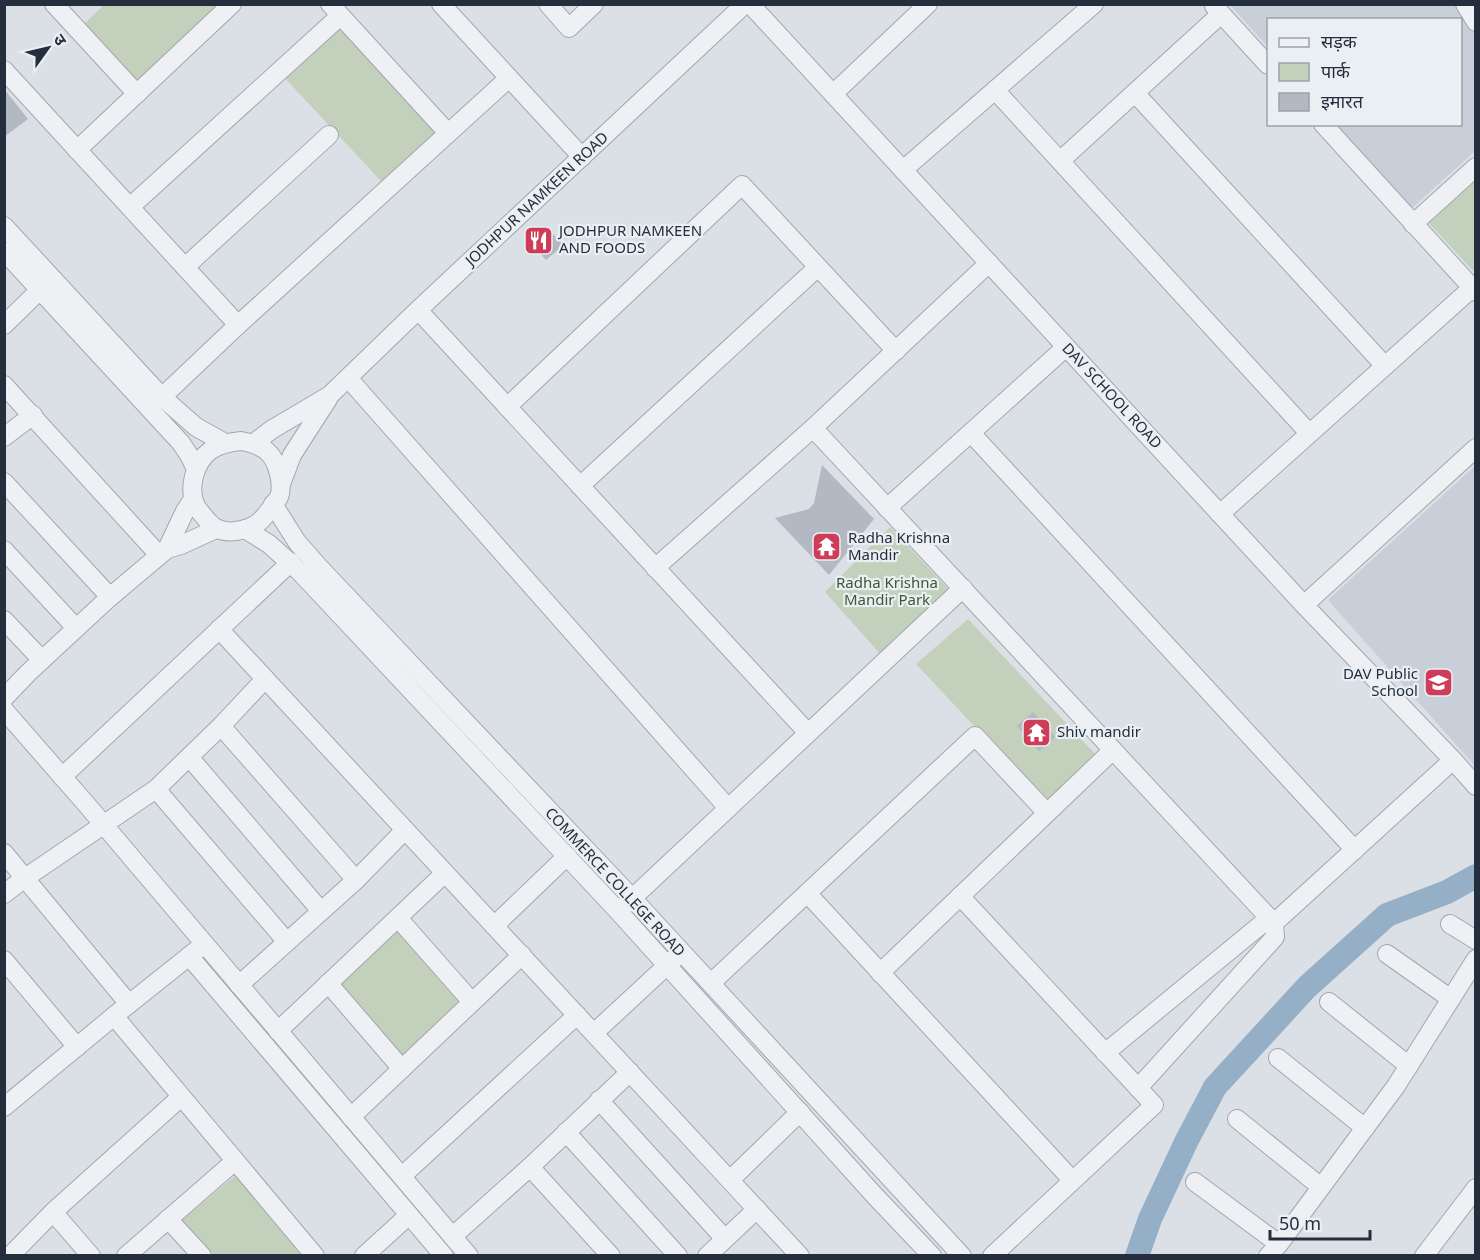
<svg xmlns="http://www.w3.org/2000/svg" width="1480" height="1260" viewBox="0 0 1480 1260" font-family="'Noto Sans','Noto Sans Devanagari',sans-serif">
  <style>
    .built { fill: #c9cfd8 }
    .green { fill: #c2d0bc }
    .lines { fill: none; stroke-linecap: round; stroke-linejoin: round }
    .river { stroke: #95afc7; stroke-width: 24 }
    .building { fill: #b3b9c3 }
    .minor-casing { stroke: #a1a7b0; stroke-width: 20 }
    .minor { stroke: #eef0f4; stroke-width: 18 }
    .labels { text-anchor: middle; stroke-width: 4.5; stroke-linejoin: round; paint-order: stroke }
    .street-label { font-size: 15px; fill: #252e3c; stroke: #eaeff4 }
    .poi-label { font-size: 15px; fill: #252e3c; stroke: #eaeff4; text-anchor: start }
    .park-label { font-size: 15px; fill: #3b5832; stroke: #eaeff4 }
  </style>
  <rect width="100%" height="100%" fill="#dbe0e6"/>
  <g class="built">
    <polygon points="1230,5 1454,5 1475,35 1475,151 1412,208 1337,125 1460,124 1460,20 1268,20 1268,47"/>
    <polygon points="1475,466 1475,766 1328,600"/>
  </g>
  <g class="green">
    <polygon points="104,5 225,5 137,88 80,28"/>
    <polygon points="340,22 439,129 382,182 282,75"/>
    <polygon points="1475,180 1475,273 1429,223"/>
    <polygon points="890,527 949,590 882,656 825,592"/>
    <polygon points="968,619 1098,757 1047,804 916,664"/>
    <polygon points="398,929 465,1002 403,1059 336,986"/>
    <polygon points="236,1175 302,1255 213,1255 181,1221"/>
  </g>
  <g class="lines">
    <polyline class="river" points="1137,1256 1150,1219 1186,1142 1215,1087 1307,987 1387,915 1447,892 1476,876"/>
  </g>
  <g class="building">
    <polygon points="4,89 28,119 4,137"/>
    <polygon points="545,226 564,245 546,260 529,241"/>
    <polygon points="822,465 874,519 829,575 775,518 809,509 814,503"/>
    <polygon points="1033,712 1055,737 1039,751 1017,726"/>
  </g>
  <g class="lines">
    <defs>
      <g id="minor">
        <polyline points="54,4 137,94"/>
        <polyline points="330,4 448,133"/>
        <polyline points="441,4 582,157"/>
        <polyline points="548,4 569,28 594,4"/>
        <polyline points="750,4 1304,605 1453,760 1476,786"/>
        <polyline points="1465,4 1476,22"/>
        <polyline points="1214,6 1268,65"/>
        <polyline points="4,70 238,325"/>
        <polyline points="995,90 1309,433"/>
        <polyline points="1135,93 1385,366"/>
        <polyline points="833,94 928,4"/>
        <polyline points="1323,124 1476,292"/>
        <polyline points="77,150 232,4"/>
        <polyline points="1060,161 1221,14"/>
        <polyline points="903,170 1094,4"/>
        <polyline points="130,207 340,16"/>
        <polyline points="1413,224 1476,167"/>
        <polyline points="4,226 162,397 196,427 225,443"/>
        <polyline points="4,251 181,443 189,455 196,469"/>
        <polyline points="185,267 329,135"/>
        <polyline points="418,310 808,733"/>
        <polyline points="4,325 49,281"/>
        <polyline points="348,378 728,808"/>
        <polyline points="4,385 159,555"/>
        <polyline points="162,397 238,325 509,78"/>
        <polyline points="507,407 742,185 896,351"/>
        <polyline points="813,428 1274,923 1275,937 1138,1088"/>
        <polyline points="971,433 1355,850"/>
        <polyline points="4,437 33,415"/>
        <path d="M241,441c22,4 33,11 38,33 2,8 3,15 0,23 -3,5 -15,21 -20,25 -10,8 -31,13 -43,6 -6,-3 -15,-15 -19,-20 -10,-18 -3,-46 14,-58 9,-6 19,-8 30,-9z"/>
        <polyline points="254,443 271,430 330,395 418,310 745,4"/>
        <polyline points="4,482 110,597"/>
        <polyline points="281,484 292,455 328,399"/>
        <polyline points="580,486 818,267"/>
        <polyline points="273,504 297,542 319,567 632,898 962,1256"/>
        <polyline points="887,508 1066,347"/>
        <polyline points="1220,514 1472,288"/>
        <polyline points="245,529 269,544 299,571 618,911 875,1196 932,1256"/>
        <polyline points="167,549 185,511 193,499"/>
        <polyline points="4,550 76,628"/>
        <polyline points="655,568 813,428 989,263"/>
        <polyline points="1304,605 1476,448"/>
        <polyline points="4,620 42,660"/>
        <polyline points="219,629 800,1256"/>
        <polyline points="4,698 28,673 110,597 167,549 181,545 216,529"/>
        <polyline points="4,710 87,805 469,1256"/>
        <polyline points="221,726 356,880"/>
        <polyline points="189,757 321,911"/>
        <polyline points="62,777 291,562"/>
        <polyline points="156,789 287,942"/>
        <polyline points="4,853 129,1004"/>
        <polyline points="807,893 1072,1180"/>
        <polyline points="4,894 25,878 156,789 221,726 265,679"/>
        <polyline points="960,896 1154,1105 992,1256"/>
        <polyline points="625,905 963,588"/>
        <polyline points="398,918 472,1002"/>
        <polyline points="1274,923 1453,760"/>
        <polyline points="1450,924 1476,940"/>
        <polyline points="494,926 567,856"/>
        <polyline points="1387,954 1451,999"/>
        <polyline points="189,956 444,1256"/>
        <polyline points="4,960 77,1047"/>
        <polyline points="880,973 1113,750"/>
        <polyline points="328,983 402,1069"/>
        <polyline points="711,983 975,736 1047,813"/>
        <polyline points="239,985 356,880 405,830"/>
        <polyline points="1329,1002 1409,1066"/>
        <polyline points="114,1016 315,1256"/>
        <polyline points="278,1031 445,873"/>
        <polyline points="594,1033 676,957"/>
        <polyline points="1105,1053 1269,918"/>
        <polyline points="1278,1058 1365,1128"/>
        <polyline points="599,1100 725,1239"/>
        <polyline points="4,1107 114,1016 198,949"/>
        <polyline points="351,1117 522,955"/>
        <polyline points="1237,1119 1321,1187"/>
        <polyline points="566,1132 678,1256"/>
        <polyline points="530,1167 611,1256"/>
        <polyline points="402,1176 577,1015"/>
        <polyline points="730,1180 800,1112"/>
        <polyline points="1195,1182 1279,1244"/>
        <polyline points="53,1212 91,1256"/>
        <polyline points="168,1219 202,1256"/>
        <polyline points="453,1236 530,1167 630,1072"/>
        <polyline points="10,1256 53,1212 181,1097"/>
        <polyline points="126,1256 235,1161"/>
        <polyline points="364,1256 409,1215"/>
        <polyline points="707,1256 757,1209"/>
        <polyline points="1268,1256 1279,1244 1396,1086 1476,959"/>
        <polyline points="1424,1256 1476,1188"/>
      </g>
    </defs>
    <use href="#minor" class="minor-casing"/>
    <use href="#minor" class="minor"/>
  </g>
  <defs>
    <symbol id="restaurant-square" viewBox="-11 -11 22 22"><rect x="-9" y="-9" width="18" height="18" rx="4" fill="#cf3c58" stroke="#eaeff4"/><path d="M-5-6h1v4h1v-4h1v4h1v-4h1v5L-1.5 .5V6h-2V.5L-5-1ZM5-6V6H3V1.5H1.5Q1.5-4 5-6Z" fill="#fff"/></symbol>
    <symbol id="temple-square" viewBox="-11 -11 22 22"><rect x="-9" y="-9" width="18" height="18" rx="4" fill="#cf3c58" stroke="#eaeff4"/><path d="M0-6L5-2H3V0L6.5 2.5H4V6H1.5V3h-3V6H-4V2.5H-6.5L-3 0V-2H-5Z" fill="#fff"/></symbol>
    <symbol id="school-square" viewBox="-11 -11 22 22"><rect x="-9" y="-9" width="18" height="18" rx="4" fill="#cf3c58" stroke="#eaeff4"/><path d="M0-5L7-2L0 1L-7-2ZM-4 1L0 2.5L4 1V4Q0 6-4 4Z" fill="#fff"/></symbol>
  </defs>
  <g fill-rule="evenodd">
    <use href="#restaurant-square" x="522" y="224" width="33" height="33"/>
    <use href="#temple-square" x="810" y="530" width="33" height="33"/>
    <use href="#school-square" x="1422" y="666" width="33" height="33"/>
    <use href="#temple-square" x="1020" y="716" width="33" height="33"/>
  </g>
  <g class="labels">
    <g class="street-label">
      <text transform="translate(537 199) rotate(-43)" y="5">JODHPUR NAMKEEN ROAD</text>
      <text transform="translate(1112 396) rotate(47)" y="5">DAV SCHOOL ROAD</text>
      <text transform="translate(615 882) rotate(47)" y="5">COMMERCE COLLEGE ROAD</text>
    </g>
    <g class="poi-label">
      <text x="559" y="236">JODHPUR NAMKEEN<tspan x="559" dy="17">AND FOODS</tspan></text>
      <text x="848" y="543">Radha Krishna<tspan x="848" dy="17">Mandir</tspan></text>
      <text x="1418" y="679" text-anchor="end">DAV Public<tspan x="1418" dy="17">School</tspan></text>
      <text x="1057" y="737">Shiv mandir</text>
    </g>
    <g class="park-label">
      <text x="887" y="588">Radha Krishna<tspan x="887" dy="17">Mandir Park</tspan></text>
    </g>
  </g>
  <rect width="1480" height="1260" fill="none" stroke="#252e3c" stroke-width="12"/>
  <rect x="1267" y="18" width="195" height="108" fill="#eaeff4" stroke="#9ba2aa" stroke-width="1.5"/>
  <rect x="1279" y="38" width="30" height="9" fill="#eef0f4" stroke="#9ba2aa" stroke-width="1.5"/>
  <text x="1321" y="48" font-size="18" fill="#252e3c">सड़क</text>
  <rect x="1279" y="63" width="30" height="18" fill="#c2d0bc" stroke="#9ba2aa" stroke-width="1.5"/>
  <text x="1321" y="78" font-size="18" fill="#252e3c">पार्क</text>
  <rect x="1279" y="93" width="30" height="18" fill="#b3b9c3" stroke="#9ba2aa" stroke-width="1.5"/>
  <text x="1321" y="108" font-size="18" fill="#252e3c">इमारत</text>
  <g transform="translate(48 48) rotate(56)" stroke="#eaeff4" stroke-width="4.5" paint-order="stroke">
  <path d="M0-4.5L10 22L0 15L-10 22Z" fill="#252e3c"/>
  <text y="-9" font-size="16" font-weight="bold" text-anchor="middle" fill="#252e3c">उ</text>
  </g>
  <path d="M1270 1230v9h100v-9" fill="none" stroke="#252e3c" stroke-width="3"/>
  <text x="1279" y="1230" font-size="18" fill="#252e3c" stroke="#eaeff4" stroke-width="4.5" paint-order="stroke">50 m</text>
</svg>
